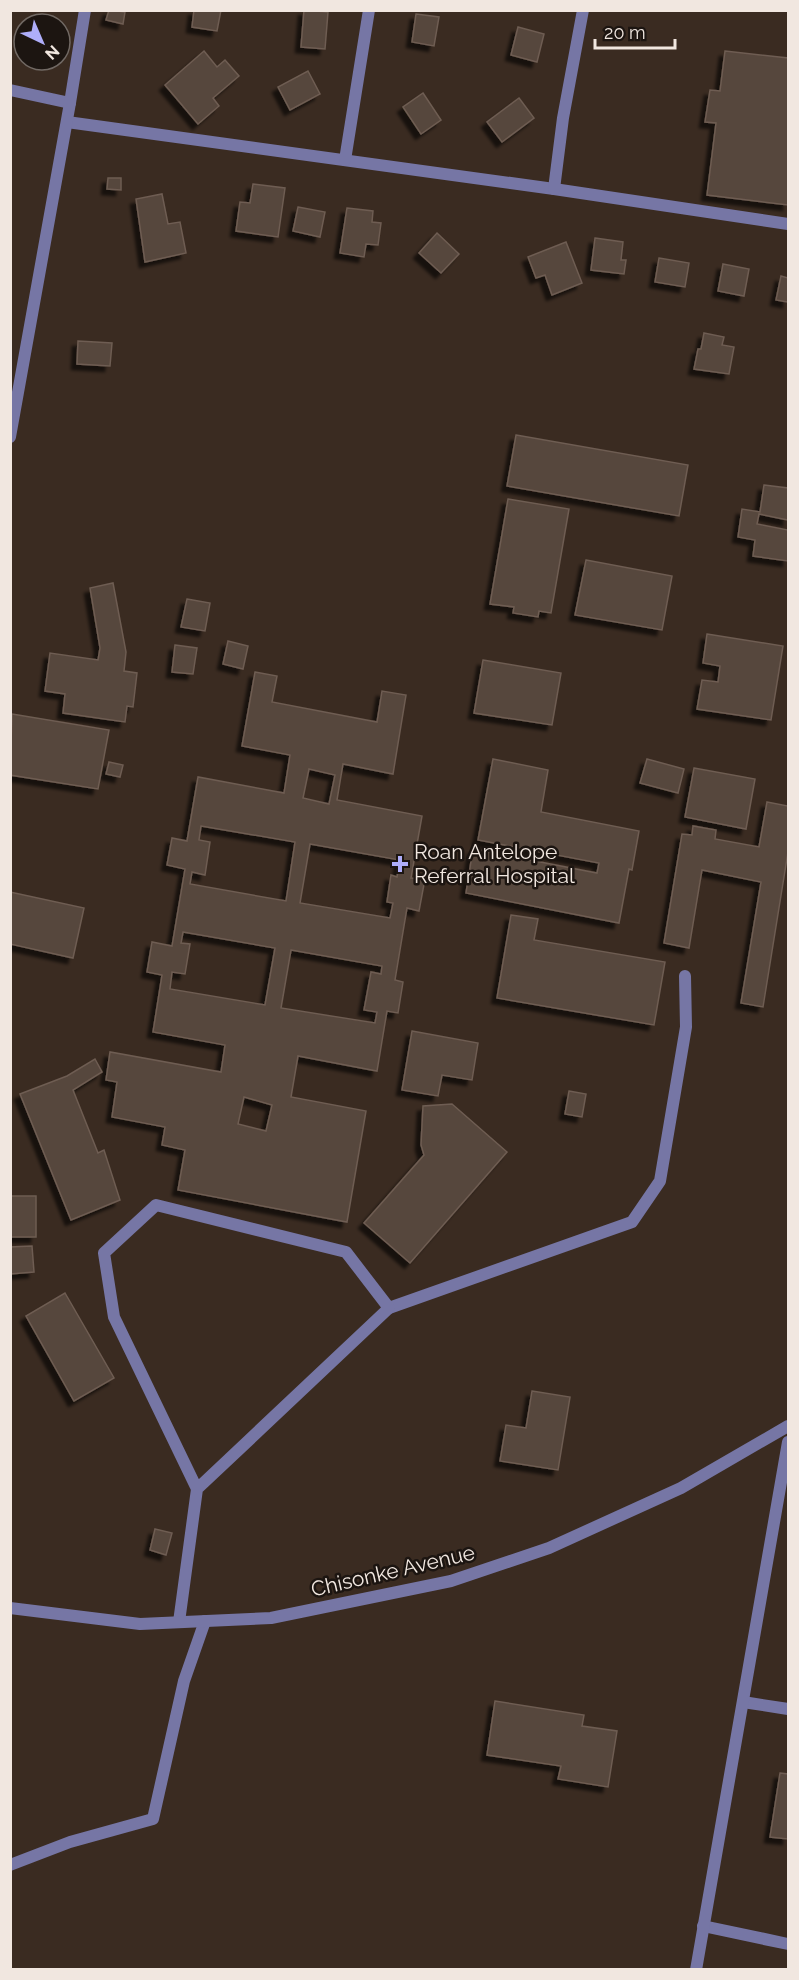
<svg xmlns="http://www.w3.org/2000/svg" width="799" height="1980" viewBox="0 0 799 1980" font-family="Raleway,sans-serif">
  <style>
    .building { fill: #57463c; stroke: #6e5d52; stroke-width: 1.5; fill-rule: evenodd; filter: url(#shadow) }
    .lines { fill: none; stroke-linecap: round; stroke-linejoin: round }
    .service { stroke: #7676a5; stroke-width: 12 }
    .minor { stroke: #7676a5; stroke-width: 12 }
    .tertiary { stroke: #7676a5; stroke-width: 12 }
    .poi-dot { fill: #afaefa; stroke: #1c1511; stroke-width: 2 }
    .labels { text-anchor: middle; stroke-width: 5; stroke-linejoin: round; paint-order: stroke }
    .poi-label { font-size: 21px; fill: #f1e7e0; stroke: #1c1511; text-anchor: start }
    .street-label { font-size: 21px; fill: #f1e7e0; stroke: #1c1511 }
  </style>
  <defs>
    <filter id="shadow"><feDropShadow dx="-5.5" dy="5.5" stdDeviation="1.5" flood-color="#0009"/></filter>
  </defs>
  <rect width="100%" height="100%" fill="#3a2b21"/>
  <g class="building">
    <polygon points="109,10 125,12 123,24 106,20"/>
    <polygon points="194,10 221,10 217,31 192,27"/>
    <polygon points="304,10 328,12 325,49 301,47"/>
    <polygon points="416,14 439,17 434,46 412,42"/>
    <polygon points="518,27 544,34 537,62 511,55"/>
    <polygon points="204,51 217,67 225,60 239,76 213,98 219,106 198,124 165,85"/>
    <polygon points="725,51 788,58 788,205 707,195 716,123 705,122 710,90 720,91"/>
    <polygon points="308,71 320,94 290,110 278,87"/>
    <polygon points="423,93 441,120 421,134 403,107"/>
    <polygon points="519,98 534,118 502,142 487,122"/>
    <polygon points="108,178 121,178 121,190 107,189"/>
    <polygon points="253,184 285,188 278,237 236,231 240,202 250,203"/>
    <polygon points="162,194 168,224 180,222 186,253 145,262 136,199"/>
    <polygon points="298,207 325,212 320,237 293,231"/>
    <polygon points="347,208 373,211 372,222 381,223 378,245 366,244 364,257 340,253"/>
    <polygon points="437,233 459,254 441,273 419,253"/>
    <polygon points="595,238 623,242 621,260 626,260 624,274 591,270"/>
    <polygon points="566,242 582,283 552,295 545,275 536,278 528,257"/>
    <polygon points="659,258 689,263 685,287 655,282"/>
    <polygon points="723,264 749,269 744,296 718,291"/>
    <polygon points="781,276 788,278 788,302 776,300"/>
    <polygon points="704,333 724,337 722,345 734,347 729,374 694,369 698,349 701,349"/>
    <polygon points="78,341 112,343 110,366 77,364"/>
    <polygon points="516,435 688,465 679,516 507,486"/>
    <polygon points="764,485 788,488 788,520 759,514 757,524 788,530 788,561 753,556 755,540 738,537 742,509 760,512"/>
    <polygon points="508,499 569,509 551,613 539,611 538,617 513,613 514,607 490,604"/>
    <polygon points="586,560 672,576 662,630 575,615"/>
    <polygon points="113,583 126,652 124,671 137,673 133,707 127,706 125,722 63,713 65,694 45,691 50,653 98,660 100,648 90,588"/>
    <polygon points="187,599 210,603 205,631 181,627"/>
    <polygon points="707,634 783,646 771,720 697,709 702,680 718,682 720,666 703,663"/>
    <polygon points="228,641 248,646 243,669 223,664"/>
    <polygon points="175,645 197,648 193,674 172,672"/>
    <polygon points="483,660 561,673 552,725 474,713"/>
    <path d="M255,672l22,4 -5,26 105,20 5,-31 24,4 -13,79 -50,-10 -6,36 85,16 -11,62 14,1 -6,32 -12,-3 -12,72 8,2 -5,31 -11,-2 -10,60 -79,-15 -7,41 75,14 -19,111 -169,-32 7,-40 -23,-5 3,-18 -53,-10 5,-35 -11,-2 4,-28 111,20 4,-27 -72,-13 9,-57 -15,-3 5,-30 20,4 13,-77 -18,-4 5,-27 15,3 11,-64 86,16 6,-38 -48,-9zM309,769l26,6 -6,29 -26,-6zM201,826l94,16 -9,59 -96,-17 2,-12 13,3 5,-33 -11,-2zM310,844l90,16 -3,17 -6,-2 -4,27 6,1 -3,15 -90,-15zM183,932l92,16 -10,57 -95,-16 2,-17 13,2 5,-30 -9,-1zM291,950l91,16 -1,8 -10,-2 -7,38 13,2 -2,11 -94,-15zM244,1097l28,8 -6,26 -28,-7z"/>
    <polygon points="12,714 109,730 98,789 10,775"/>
    <polygon points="493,759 548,770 541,812 639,831 632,870 629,869 619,923 466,893 473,849 597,873 599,863 478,840"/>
    <polygon points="647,759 684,769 678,793 640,783"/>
    <polygon points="109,762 123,765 120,777 106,774"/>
    <polygon points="694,768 755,779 746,829 685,817"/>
    <polygon points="767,802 788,806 788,852 763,1007 741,1003 761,882 702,870 689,948 664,943 682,834 692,835 693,826 716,830 715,839 759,847"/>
    <polygon points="10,892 84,908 73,958 10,944"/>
    <polygon points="511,915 538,919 534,940 665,962 654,1025 497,998"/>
    <polygon points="412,1031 478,1043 472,1080 442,1075 438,1096 402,1090"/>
    <polygon points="95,1059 102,1072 73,1090 98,1153 104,1150 120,1200 71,1220 20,1094 67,1076"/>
    <polygon points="569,1091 586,1094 582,1117 565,1114"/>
    <polygon points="452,1104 507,1152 410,1263 364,1223 424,1155 421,1145 423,1106"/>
    <rect x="10" y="1196" width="26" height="41"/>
    <polygon points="32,1246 34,1272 10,1274 10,1247"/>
    <polygon points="65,1293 114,1378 74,1401 26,1316"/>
    <polygon points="532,1391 570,1397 558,1470 500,1461 506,1425 526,1428"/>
    <polygon points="155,1529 172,1533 166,1555 150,1550"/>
    <polygon points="495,1701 584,1715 582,1726 617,1731 608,1787 558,1779 561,1766 487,1755"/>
    <polygon points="780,1773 788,1774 788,1839 770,1837"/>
  </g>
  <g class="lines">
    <g class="service">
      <polyline points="389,1308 632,1222 660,1181 686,1027 685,976"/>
      <polyline points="179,1622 197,1489 114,1317 104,1253 156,1205 346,1252 389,1308 197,1489"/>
    </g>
    <g class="minor">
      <polyline points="10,90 70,103"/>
      <polyline points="67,122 554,189 788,224"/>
      <polyline points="345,160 369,10"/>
      <polyline points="554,189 563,118 583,10"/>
      <polyline points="10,437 70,103 85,10"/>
      <polyline points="743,1702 788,1709"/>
      <polyline points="10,1865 70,1842 153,1819 184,1681 205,1621"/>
      <polyline points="703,1926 788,1944"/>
      <polyline points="696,1970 788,1442"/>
    </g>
    <polyline class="tertiary" points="10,1608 140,1624 271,1618 451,1581 549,1548 681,1488 788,1426"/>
  </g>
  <path class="poi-dot" d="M397 855h6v6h6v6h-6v6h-6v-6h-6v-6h6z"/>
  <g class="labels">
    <g class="poi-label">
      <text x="414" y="859">Roan Antelope<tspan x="414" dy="24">Referral Hospital</tspan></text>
    </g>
    <g class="street-label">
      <text transform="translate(393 1571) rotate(-13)" y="7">Chisonke Avenue</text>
    </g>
  </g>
  <rect width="799" height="1980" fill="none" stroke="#f1e7e0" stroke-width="24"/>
  <g transform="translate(42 42) rotate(136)"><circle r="28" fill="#1c1511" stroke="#716964" stroke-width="1.5"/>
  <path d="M0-4.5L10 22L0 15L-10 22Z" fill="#afaefa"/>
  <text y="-9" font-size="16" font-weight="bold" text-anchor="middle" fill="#f1e7e0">N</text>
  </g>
  <path d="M595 39v9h80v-9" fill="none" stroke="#f1e7e0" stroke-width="3"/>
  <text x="604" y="39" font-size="18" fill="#f1e7e0" stroke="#1c1511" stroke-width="4.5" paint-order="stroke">20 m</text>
</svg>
